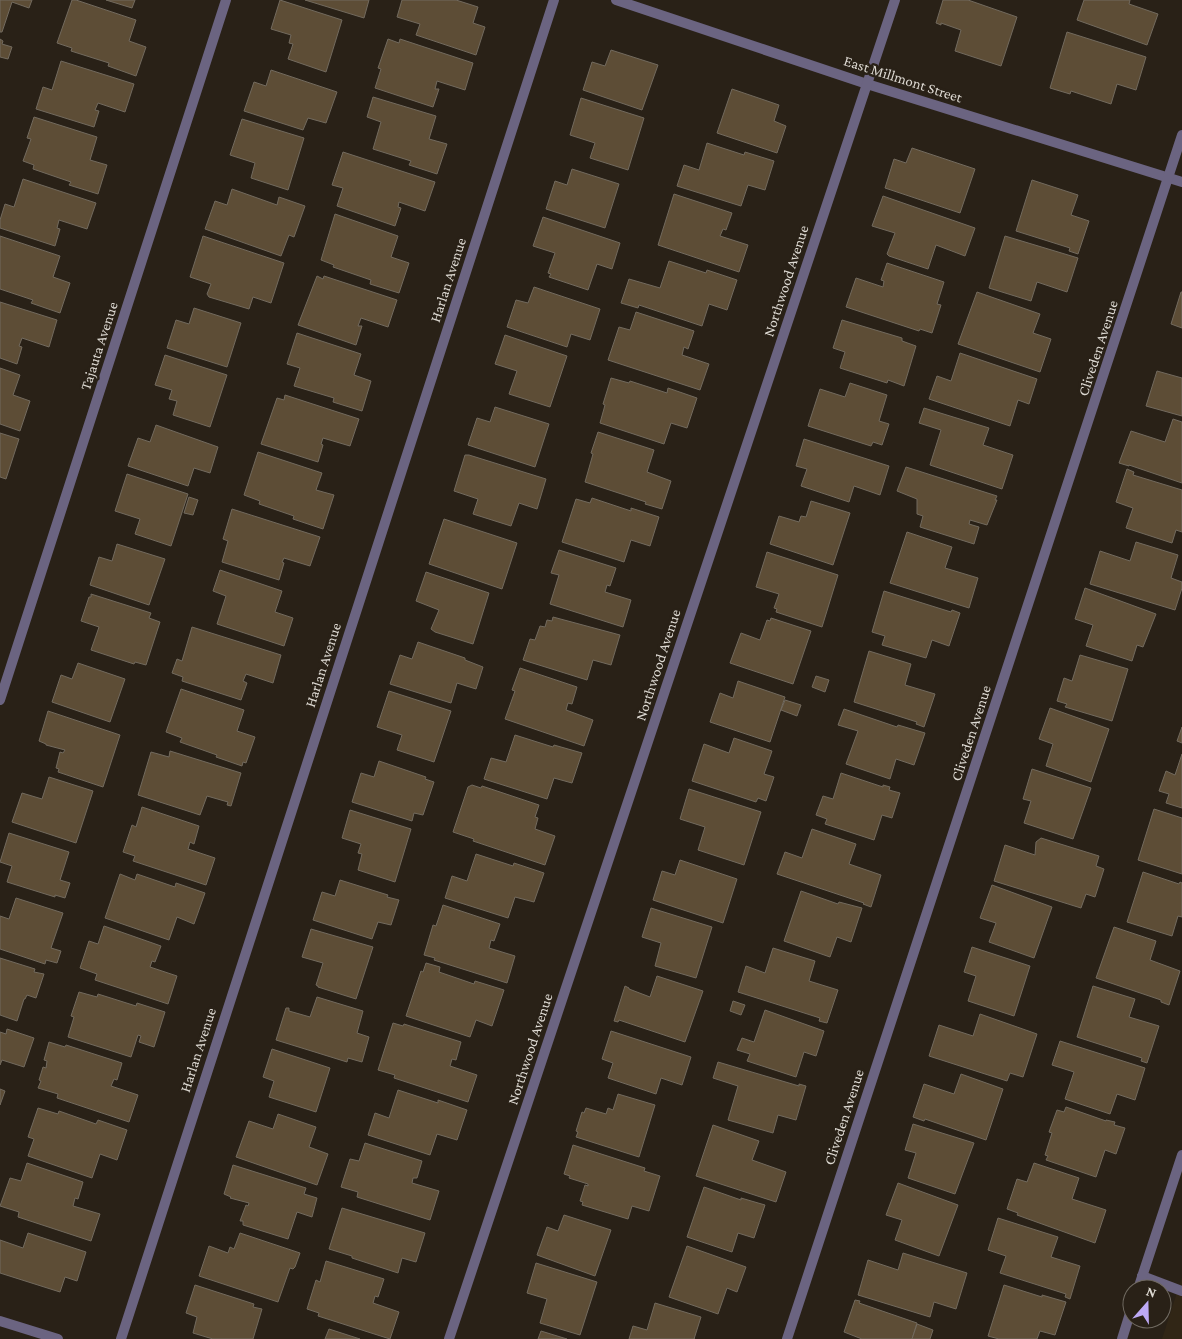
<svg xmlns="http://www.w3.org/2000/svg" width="1182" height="1339" viewBox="0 0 1182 1339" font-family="'Crimson Pro',serif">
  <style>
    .built { fill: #312616 }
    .building { fill: #5d4d36; stroke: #726a5e }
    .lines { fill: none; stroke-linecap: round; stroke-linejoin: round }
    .service { stroke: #6b6481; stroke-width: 10 }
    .minor { stroke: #6b6481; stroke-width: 10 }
    .labels { text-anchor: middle; stroke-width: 5; stroke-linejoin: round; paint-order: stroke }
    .street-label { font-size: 15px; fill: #ddd9d2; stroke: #292117 }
  </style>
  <rect width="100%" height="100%" fill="#292117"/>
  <polygon class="built" points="1182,1277 1182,1339 1162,1339"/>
  <g class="building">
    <polygon points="0,0 32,0 29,8 12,2 2,32 0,32"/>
    <polygon points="72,0 76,0 136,20 129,41 146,47 136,76 108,66 109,63 71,51 72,48 57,43"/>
    <polygon points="106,0 135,0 132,8"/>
    <polygon points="280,0 342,20 326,72 288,59 293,44 289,43 291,35 271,29"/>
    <polygon points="305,0 369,0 364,18"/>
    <polygon points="402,0 456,0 478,7 473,23 485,27 476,55 416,35 420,24 397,17"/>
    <polygon points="943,0 968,0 1017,17 1001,66 955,51 961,30 941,23 941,25 936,23"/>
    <polygon points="1084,0 1130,0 1129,4 1158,14 1147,45 1077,20"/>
    <polygon points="1067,32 1146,57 1136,90 1117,84 1111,104 1071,91 1070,94 1050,88"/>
    <polygon points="0,39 3,41 2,44 12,47 8,59 0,57"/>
    <polygon points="388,39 399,43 400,39 473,63 465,90 437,81 435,89 439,89 433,107 375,88 381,69 378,68"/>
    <polygon points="611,50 658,65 642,110 583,90 592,62 605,66"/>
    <polygon points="61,61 134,84 125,112 98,103 95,110 99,111 94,127 36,109 43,87 52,90"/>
    <polygon points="271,70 337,92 326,123 308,118 303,130 244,111 254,82 266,86"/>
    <polygon points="732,89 779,105 774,121 786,126 777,153 717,133"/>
    <polygon points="373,97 436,116 429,139 447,144 437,174 409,165 411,161 373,149 381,122 367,117"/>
    <polygon points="581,98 644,118 628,170 590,158 595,143 570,135"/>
    <polygon points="34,117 97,137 90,160 107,165 98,194 69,185 71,182 33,169 34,165 23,161 31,139 27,138"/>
    <polygon points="242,119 304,138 288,190 251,178 255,163 230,155"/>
    <polygon points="707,143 744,155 745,152 774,161 765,190 748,185 741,206 677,186 684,165 699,170"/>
    <polygon points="912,148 975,169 960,213 885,188 894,159 906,163"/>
    <polygon points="343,152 435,182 425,211 399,202 398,207 401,208 395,226 337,206 343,188 332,185"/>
    <polygon points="572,169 619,184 605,228 546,209 555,181 567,185"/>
    <polygon points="23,179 96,203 87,229 59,220 57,228 60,229 55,246 0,228 0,220 5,204 14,207"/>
    <polygon points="1032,180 1078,195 1071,215 1089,221 1078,254 1069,251 1070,248 1016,231"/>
    <polygon points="232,189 277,205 279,197 305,206 294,237 289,235 281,256 205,229 215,201 227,205"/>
    <polygon points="674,194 732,213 726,230 723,229 720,236 748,245 739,272 658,245"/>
    <polygon points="883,196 975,228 965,256 936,245 928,269 889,256 887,254 895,233 872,226"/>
    <polygon points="335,214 398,236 391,257 409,263 399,293 370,284 371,280 333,267 334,265 321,260"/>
    <polygon points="543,217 620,243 612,269 597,264 588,290 549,277 551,274 548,273 555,253 533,246"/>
    <polygon points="0,236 60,256 53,277 70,283 60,313 31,303 33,300 0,289"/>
    <polygon points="203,236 284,263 271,303 253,297 249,309 209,297 207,294 211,284 190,277"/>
    <polygon points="1005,236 1078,258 1067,292 1037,282 1031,301 989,288"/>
    <polygon points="669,261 706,273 707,270 737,280 727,310 709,304 702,326 639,305 638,308 621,303 629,279 660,288"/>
    <polygon points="887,263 944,282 937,304 941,305 932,333 920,329 919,331 846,307 856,278 883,287 884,281 881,280"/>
    <polygon points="317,276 323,279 324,276 397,300 388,327 361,318 358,326 362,326 356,345 298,325"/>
    <polygon points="534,287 600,309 590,340 571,334 567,347 507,327 516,300 528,303"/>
    <polygon points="977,292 1040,314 1033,333 1051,339 1040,372 958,344"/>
    <polygon points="1181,292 1182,292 1182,328 1171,324"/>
    <polygon points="0,302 57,320 49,347 22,338 19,346 22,347 17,364 0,358"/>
    <polygon points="194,308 241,323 227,367 167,348 176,320 189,324"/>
    <polygon points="636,312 694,331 688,349 684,347 682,355 709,364 700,390 608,360 619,327 630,330"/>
    <polygon points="842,320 902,338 902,341 916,346 904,386 888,380 887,383 840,368 845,352 833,348"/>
    <polygon points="297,333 361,354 354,375 371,381 362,411 333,402 334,398 294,386 300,368 287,364"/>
    <polygon points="505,335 567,356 550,407 509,394 517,371 495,364"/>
    <polygon points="960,353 1037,379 1029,404 1018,400 1010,426 929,399 937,376 951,381"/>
    <polygon points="165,355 227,375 210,427 173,415 177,401 169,399 172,390 155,385"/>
    <polygon points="0,368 20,375 13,395 30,401 20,431 0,424"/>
    <polygon points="1157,371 1182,378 1182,416 1146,406"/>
    <polygon points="611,378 629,383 630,381 667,393 668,388 697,398 687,428 671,423 664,444 600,423 605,405 603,404"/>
    <polygon points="850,383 887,395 879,421 889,424 882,445 873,442 871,446 808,426 820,389 845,397"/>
    <polygon points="285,395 359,419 350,446 323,438 321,444 323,445 318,462 261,444 277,398 284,400"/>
    <polygon points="495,407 549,424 535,467 468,445 477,418 490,422"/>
    <polygon points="924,408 989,428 983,445 1013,455 1002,489 930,465 941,430 919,423"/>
    <polygon points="1173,419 1182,422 1182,483 1129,465 1129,466 1119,463 1131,431 1165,442"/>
    <polygon points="156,425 218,447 210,473 194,468 188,486 128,466 138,438 150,442"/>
    <polygon points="598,432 654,450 647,472 671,481 662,509 645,504 646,502 585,482 593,454 591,453"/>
    <polygon points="0,433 19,439 6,479 0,477"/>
    <polygon points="804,439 889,466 880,495 854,486 849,502 801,486 807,469 796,466"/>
    <polygon points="258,452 322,473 316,490 334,495 323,529 293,519 294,516 259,504 260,501 244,495"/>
    <polygon points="465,455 469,455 546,479 537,509 519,503 511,526 473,514 478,499 454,491"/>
    <polygon points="906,467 997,496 995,500 997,500 987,525 970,520 969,524 979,527 974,544 920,527 923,516 917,514 917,499 897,491"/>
    <polygon points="1127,469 1134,472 1133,475 1182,490 1182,532 1176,530 1172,543 1126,528 1133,508 1116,502"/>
    <polygon points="127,474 188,494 171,546 135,534 140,519 115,511"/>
    <polygon points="189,497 198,500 193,515 184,513"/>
    <polygon points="592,498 631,511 631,508 659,517 650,546 631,540 624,562 562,542 576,499 590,503"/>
    <polygon points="811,501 850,513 833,565 770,544 779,516 799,522 801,516 806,517"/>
    <polygon points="232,509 320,537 310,566 284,558 282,562 284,563 279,580 222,562 228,541 223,539"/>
    <polygon points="444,519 517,543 502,589 429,564"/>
    <polygon points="907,532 952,547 945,568 978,578 969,608 890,583"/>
    <polygon points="1136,542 1178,555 1171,578 1182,582 1182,588 1175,610 1090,584 1100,551 1130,561"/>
    <polygon points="117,544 165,559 149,605 90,585 99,557 112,561"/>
    <polygon points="559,550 616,568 610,586 607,585 605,592 631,600 623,627 550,604 559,575 551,573"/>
    <polygon points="767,552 838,575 822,627 776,612 777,609 774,608 779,594 756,587"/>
    <polygon points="220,570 282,591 275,612 293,618 284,646 217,624 226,596 213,591"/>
    <polygon points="426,572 489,593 473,644 435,632 431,629 439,610 416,601"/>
    <polygon points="1085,588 1156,614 1143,647 1137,645 1132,661 1086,646 1093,625 1075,619"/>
    <polygon points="884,591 951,612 952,610 960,613 949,646 932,640 926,658 882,645 885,636 872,632"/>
    <polygon points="91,594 151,613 149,618 160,622 146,665 135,662 134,664 91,650 99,627 81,621 89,597 91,597"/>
    <polygon points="553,617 620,635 611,665 593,660 587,680 523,660 530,639 535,640 540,626 545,627 547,620 552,621"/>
    <polygon points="771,618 811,631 793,684 730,663 741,633 760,640 767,620 770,621"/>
    <polygon points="192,627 281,655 273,683 246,674 243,681 247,683 241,700 182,681 183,677 172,673 177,659 182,661"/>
    <polygon points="418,642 465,658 465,660 483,667 476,689 457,683 451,703 390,684 400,655 412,659"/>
    <polygon points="869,651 911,664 905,685 935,694 924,727 916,724 917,722 854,702"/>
    <polygon points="1080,655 1128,669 1112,721 1065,707 1067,704 1057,701 1064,678 1072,681"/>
    <polygon points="78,663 125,679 110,722 52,702 61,675 72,679"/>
    <polygon points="520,668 577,687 572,704 568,703 566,710 593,720 584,746 505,719 515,691 512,690"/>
    <polygon points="816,676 829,680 825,692 812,687"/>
    <polygon points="738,681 785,697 770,742 710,722 720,693 733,698"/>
    <polygon points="181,689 244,710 237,731 255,737 246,763 243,762 242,766 216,757 217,755 180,742 182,738 166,732"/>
    <polygon points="389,691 451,711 434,762 397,750 402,735 377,727"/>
    <polygon points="785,700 801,705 797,716 781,710"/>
    <polygon points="1050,708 1109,729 1091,782 1046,766 1053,744 1039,739"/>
    <polygon points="844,709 897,727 898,725 925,733 914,765 896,759 890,779 846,764 858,731 838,725"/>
    <polygon points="48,711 120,735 103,787 58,772 59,769 56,768 60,752 63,753 65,750 46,745 46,744 39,741"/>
    <polygon points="1182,727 1182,743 1177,741"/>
    <polygon points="515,735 553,747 554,745 582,753 572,783 554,778 547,799 484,779 491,758 506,762"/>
    <polygon points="734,738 772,751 764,774 774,777 766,801 758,798 756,802 692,781 704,744 729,753"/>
    <polygon points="170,751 241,773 231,806 227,805 228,802 207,796 200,815 138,795 151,752 169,757"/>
    <polygon points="1182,754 1182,808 1166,803 1169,794 1159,791 1166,771 1175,775"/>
    <polygon points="379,761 426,777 425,779 434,782 423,815 414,813 412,821 352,802 361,773 374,777"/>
    <polygon points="1032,769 1091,788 1073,839 1024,823 1031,801 1023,799"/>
    <polygon points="841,773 883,787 883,785 890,787 889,790 900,793 892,818 882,815 874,840 825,824 827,819 816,815 823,796 833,799"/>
    <polygon points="49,777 93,791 76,843 12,822 22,793 42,799"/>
    <polygon points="472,785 481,788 482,786 539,805 535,817 538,818 535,829 555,836 545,865 473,841 474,839 453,832 468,787"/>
    <polygon points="689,789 761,812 744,865 698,850 705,827 680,819"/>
    <polygon points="142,807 199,826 194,844 190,842 188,849 215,858 206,885 133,861 135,856 123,852 132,825 136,827"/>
    <polygon points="1154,809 1182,818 1182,874 1138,860"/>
    <polygon points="350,810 411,829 395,882 358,870 362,854 358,853 361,844 342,838"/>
    <polygon points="812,829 856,844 849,864 881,875 871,907 863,904 864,903 777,874 785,852 802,858"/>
    <polygon points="9,833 69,852 60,880 70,883 65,898 55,895 55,897 7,882 12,866 0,862"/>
    <polygon points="1041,838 1099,856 1096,866 1104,869 1095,897 1086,894 1081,908 994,881 1005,845 1035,855 1036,842"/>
    <polygon points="476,854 513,866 514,863 544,873 534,902 515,897 508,918 445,898 452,876 467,881"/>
    <polygon points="680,860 737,879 723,923 653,900 662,871 675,875"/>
    <polygon points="1143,872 1179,884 1180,882 1182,883 1182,917 1178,916 1172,936 1127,922"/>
    <polygon points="120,874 135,880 137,874 175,887 176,883 205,893 194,924 177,917 169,940 105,918"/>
    <polygon points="340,880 388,895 387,897 399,900 391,925 378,922 372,939 313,920 322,892 335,896"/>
    <polygon points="992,885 1052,907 1034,958 989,942 996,923 980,918"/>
    <polygon points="801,891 838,904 839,902 862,908 851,942 837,937 830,957 784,941"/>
    <polygon points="16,898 63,913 51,948 61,951 57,963 46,960 45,964 0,949 0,916 9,919"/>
    <polygon points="443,905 500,924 494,941 491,940 489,948 515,956 507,983 434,960 435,958 424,955 433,925 436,926"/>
    <polygon points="651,908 712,927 696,978 655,966 661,943 642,937"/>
    <polygon points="104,926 161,946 155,962 152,961 150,967 177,976 168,1004 95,980 97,974 80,968 89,941 98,944"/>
    <polygon points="1114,927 1156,941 1150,960 1180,971 1169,1005 1161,1002 1161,1000 1096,978"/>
    <polygon points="311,929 373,947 356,999 318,987 318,986 316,985 323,963 302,957"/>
    <polygon points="972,947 1030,966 1014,1016 968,1001 976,976 964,972"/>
    <polygon points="773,948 815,961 809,981 838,990 827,1023 819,1021 820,1018 738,992 746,966 765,973"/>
    <polygon points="0,958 35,969 34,972 44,974 36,998 27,995 25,999 24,999 17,1021 0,1015"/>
    <polygon points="426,963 440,967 439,972 474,984 475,981 504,990 492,1026 476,1020 470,1037 406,1016 421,971 423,972"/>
    <polygon points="657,976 703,991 685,1042 619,1020 618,1022 614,1021 625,986 629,988 629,989 650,997"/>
    <polygon points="1093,986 1135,999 1129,1017 1159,1026 1147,1063 1141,1061 1142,1058 1077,1037"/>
    <polygon points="79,992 97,997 98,994 136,1006 137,1003 165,1012 154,1047 139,1042 141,1036 138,1035 131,1057 68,1037 74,1017 71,1016"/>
    <polygon points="317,997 363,1011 357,1033 369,1037 362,1062 348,1058 347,1062 276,1040 286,1008 289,1008 289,1011 310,1017"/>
    <polygon points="733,1001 745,1005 741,1015 730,1011"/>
    <polygon points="765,1010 824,1031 816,1056 804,1052 796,1077 747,1061 750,1054 737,1050 742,1038 754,1042"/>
    <polygon points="980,1014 1037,1034 1023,1077 1010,1073 1007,1081 929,1056 939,1025 973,1036"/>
    <polygon points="393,1023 403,1026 404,1024 461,1042 456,1060 452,1059 450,1066 477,1075 468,1102 394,1078 395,1075 378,1070"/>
    <polygon points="7,1029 34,1038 24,1067 2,1060 0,1065 0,1032 6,1034"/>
    <polygon points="611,1031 691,1057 682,1085 661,1078 656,1094 608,1078 613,1063 602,1059"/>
    <polygon points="1060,1041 1145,1068 1135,1100 1117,1094 1110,1114 1065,1099 1074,1072 1052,1065"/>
    <polygon points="49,1042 65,1047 66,1045 122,1063 117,1080 114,1079 111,1086 138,1095 129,1122 57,1098 58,1094 38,1088 41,1081 39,1080 43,1067 46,1068 47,1061 44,1060"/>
    <polygon points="272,1049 330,1068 316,1112 269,1097 274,1081 263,1077"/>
    <polygon points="718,1062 799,1086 799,1084 806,1086 796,1120 778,1115 773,1133 728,1120 738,1086 713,1078"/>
    <polygon points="961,1074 1003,1089 986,1140 925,1119 924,1121 913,1117 924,1084 954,1094"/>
    <polygon points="0,1089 5,1091 0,1105"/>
    <polygon points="398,1090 438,1103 438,1100 467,1110 457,1140 437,1134 430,1155 368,1135 375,1113 389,1118"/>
    <polygon points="618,1094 655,1105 639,1157 576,1137 578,1132 576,1131 582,1112 584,1113 586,1108 606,1114 608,1108 613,1110"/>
    <polygon points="1066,1107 1106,1121 1106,1120 1115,1122 1114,1125 1125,1128 1116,1154 1105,1150 1096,1177 1046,1160 1048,1156 1045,1155 1052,1133 1049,1132 1057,1110 1064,1112"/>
    <polygon points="38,1108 58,1114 59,1111 96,1124 98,1120 127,1130 117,1160 100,1154 92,1178 28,1156 34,1139 28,1137"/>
    <polygon points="278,1114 316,1127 309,1147 328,1154 317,1185 236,1157 249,1121 273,1129"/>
    <polygon points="913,1124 974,1143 955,1194 908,1178 916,1153 905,1150"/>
    <polygon points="713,1125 759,1141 752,1160 786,1172 776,1202 696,1176"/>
    <polygon points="365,1143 422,1161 417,1178 413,1178 412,1183 439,1191 430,1220 357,1197 358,1192 341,1187 350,1159 359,1161"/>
    <polygon points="573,1145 645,1168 644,1171 660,1176 649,1211 632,1206 628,1219 582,1205 583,1202 580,1201 585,1185 588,1186 588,1184 569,1178 570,1176 564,1174"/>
    <polygon points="27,1163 83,1182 78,1199 75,1198 73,1206 100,1214 91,1241 18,1217 19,1212 0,1206 10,1178 21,1181"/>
    <polygon points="1034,1163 1079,1178 1072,1199 1106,1210 1095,1243 1017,1215 1018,1213 1007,1209 1017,1179 1027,1182"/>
    <polygon points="233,1165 306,1188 304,1194 317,1198 312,1217 297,1212 288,1239 243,1225 243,1221 240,1221 246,1205 248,1206 249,1203 230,1198 231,1197 224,1194"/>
    <polygon points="898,1183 958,1205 939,1256 895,1240 902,1220 886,1215"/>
    <polygon points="704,1187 741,1200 741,1198 765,1205 754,1238 738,1233 732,1252 687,1237"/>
    <polygon points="342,1208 425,1233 416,1262 402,1258 398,1273 352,1258 352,1256 329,1249"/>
    <polygon points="564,1215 611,1230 595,1276 537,1255 547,1227 558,1231"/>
    <polygon points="998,1218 1058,1237 1051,1257 1080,1266 1070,1299 1065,1297 1066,1294 1000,1273 1006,1256 988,1250"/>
    <polygon points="28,1233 86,1252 77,1281 65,1277 60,1292 0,1273 0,1240 23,1248"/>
    <polygon points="240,1233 300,1253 295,1267 293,1269 290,1268 278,1302 199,1276 209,1246 228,1253 230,1247 234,1249"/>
    <polygon points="687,1246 746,1267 737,1292 727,1288 718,1314 669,1297"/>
    <polygon points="903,1253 967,1273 956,1309 934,1302 930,1317 858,1295 868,1260 898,1270"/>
    <polygon points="326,1261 384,1279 378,1297 375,1296 373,1303 399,1312 390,1339 318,1316 319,1313 307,1309 316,1280 320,1282"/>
    <polygon points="536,1263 597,1282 580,1335 540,1323 547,1299 527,1293"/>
    <polygon points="195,1285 254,1304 253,1307 262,1309 253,1339 213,1339 193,1333 197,1317 186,1313"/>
    <polygon points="1004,1285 1042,1297 1042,1295 1066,1302 1055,1335 1040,1331 1037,1339 999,1339 988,1336"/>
    <polygon points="855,1300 860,1301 859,1303 917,1323 912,1339 862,1339 844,1332"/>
    <polygon points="655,1303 701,1317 694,1339 695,1339 629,1339 633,1326 647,1330"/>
    <polygon points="917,1324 933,1330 930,1339 912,1339"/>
    <polygon points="329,1329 360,1339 325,1339"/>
    <polygon points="541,1331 567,1339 538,1339"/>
  </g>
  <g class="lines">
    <polyline class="service" points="1142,1276 1182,1291"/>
    <g class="minor">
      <polyline points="616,0 867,84 1182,182"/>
      <polyline points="0,700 226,0"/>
      <polyline points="1138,1289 1182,1155"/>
      <polyline points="0,1321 58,1339"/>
      <polyline points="121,1339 554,0"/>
      <polyline points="449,1339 895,0"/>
      <polyline points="787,1339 1182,135"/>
      <polyline points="1122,1339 1132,1307"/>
    </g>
  </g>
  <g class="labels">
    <g class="street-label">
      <text transform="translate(903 79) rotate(18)" y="5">East Millmont Street</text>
      <text transform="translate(448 280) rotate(-72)" y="5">Harlan Avenue</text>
      <text transform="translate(786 281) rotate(-72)" y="5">Northwood Avenue</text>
      <text transform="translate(99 346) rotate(-72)" y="5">Tajauta Avenue</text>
      <text transform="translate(1098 348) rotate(-72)" y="5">Cliveden Avenue</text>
      <text transform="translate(323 665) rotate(-72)" y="5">Harlan Avenue</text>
      <text transform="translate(658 665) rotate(-72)" y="5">Northwood Avenue</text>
      <text transform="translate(971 733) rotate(-72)" y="5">Cliveden Avenue</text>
      <text transform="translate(530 1049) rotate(-72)" y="5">Northwood Avenue</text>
      <text transform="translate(198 1050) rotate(-72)" y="5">Harlan Avenue</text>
      <text transform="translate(844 1117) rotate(-72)" y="5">Cliveden Avenue</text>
    </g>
  </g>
  <g transform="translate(1147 1304) rotate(20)"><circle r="24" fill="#292117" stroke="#716b62"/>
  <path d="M0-4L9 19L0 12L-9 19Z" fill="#bda9f5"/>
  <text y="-8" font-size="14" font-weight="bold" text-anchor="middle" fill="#ddd9d2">N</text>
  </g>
</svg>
